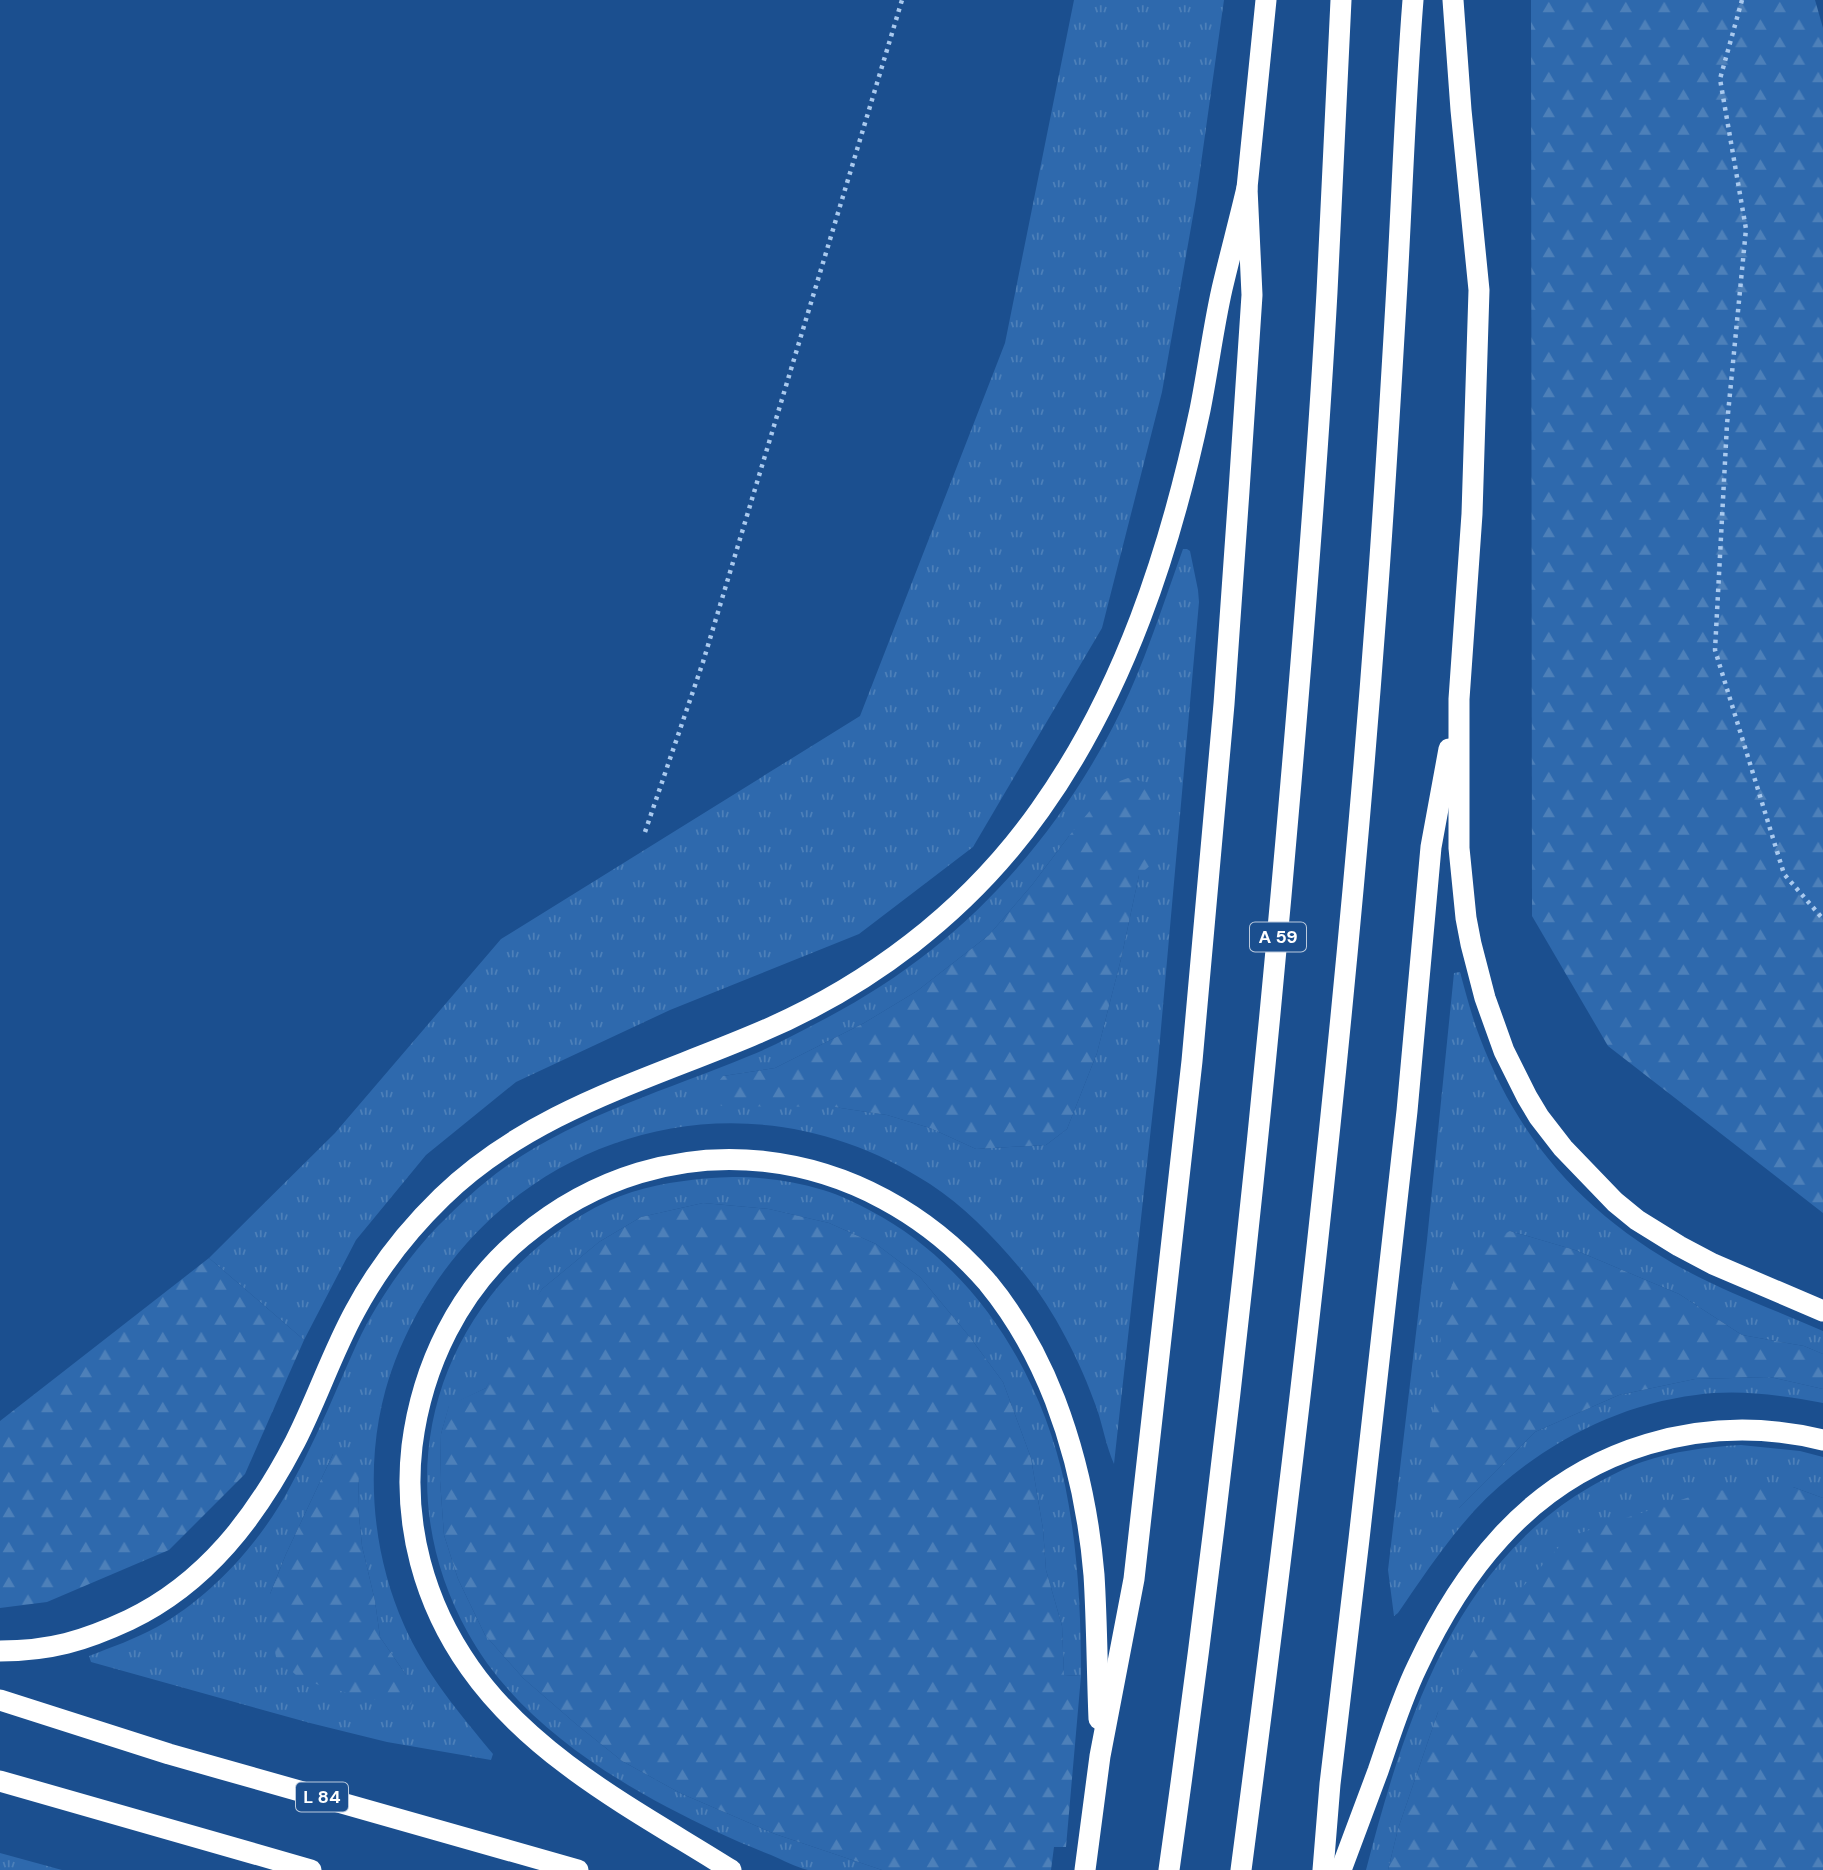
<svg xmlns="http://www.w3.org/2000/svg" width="1823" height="1870" viewBox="0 0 1823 1870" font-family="'DM Sans',sans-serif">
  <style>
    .grass { fill: url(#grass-tufts); fill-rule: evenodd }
    .forest { fill: url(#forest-firs) }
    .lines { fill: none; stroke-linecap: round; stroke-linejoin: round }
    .path { stroke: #a9c9ee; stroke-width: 4.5; stroke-dasharray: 3.5 5; stroke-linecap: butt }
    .highway { stroke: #fff; stroke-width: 21 }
    .labels { text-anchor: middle; stroke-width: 7; stroke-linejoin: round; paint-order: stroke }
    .shield { fill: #1b4f8f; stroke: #bbcadd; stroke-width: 2 }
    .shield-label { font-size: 18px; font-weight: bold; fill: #fff }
  </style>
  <defs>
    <pattern id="grass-tufts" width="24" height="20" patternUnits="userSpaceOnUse" patternTransform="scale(1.75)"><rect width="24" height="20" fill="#2e69ad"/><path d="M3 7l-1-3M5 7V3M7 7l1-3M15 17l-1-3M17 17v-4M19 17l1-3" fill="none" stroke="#4d80b9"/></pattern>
    <pattern id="forest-firs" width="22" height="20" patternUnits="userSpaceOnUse" patternTransform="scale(1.75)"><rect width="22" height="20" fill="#2e69ad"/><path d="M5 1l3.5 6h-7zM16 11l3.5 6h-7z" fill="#4d80b9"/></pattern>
  </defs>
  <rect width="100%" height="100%" fill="#1b4f8f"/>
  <g class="grass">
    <polygon points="1074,0 1224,0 1196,199 1162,392 1102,628 973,847 859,934 670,1010 516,1082 426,1155 356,1240 304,1340 209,1258 335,1133 501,939 860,716 1005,343"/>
    <path d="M1183,549h4l3,2 8,39 1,12 -42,471 -43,391c-8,-18 -11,-37 -17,-55 -17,-48 -42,-98 -74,-137 -27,-33 -58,-65 -93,-88 -199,-130 -450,-42 -535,177 -32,83 -27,183 9,264 21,48 56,89 89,129l-2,6 -104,-18 -77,-19 -219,-61 -2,-6c23,-9 46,-17 68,-29 55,-31 103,-84 133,-140 18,-33 34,-68 49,-103 10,-22 19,-45 31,-66 19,-33 42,-65 68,-92 21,-21 43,-42 67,-59 74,-52 162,-77 244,-111 23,-9 45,-21 66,-32 130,-66 222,-159 292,-286 33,-60 53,-125 76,-189zM1069,836l70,39 -18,84 -24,94 -30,76 -21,16 -70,4 -46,-21 -43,-13 -53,-8 -111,-31 52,-8 89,-45 53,-32 72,-56 43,-50zM333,1454l26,20 -1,32 4,40 13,55 5,36 26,38 -136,-81 16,-40z"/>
    <path d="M1460,972c6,22 12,45 20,66 40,106 108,179 207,233 43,23 91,40 136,60v23l-19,-8 -62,-11 -63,-41 -104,-44 -65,-19 -51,277 76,-76 84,-37 76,-16 75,-2 53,12v14c-40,-8 -87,-14 -127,-8 -83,10 -165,55 -222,116 -28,31 -52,67 -76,102l-4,3 -6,-46 39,-330 27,-267z"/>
    <path d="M733,1177c31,0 60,4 90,13 17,5 33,13 48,21 104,55 170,162 194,274 13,64 16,127 16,191l-17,-1 -2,-49 -16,-56 -3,-41 -12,-71 -28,-76 -34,-46 -49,-59 -44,-33 -47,-21 -60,-14 -66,-6 -62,14 -42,25 -57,47 -56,99 -37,18 -8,28 -1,46 4,55 14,44 27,56 38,43 53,46 46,37 58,32 95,41 107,36c-17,0 -34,0 -51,0 -8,0 -16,0 -23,0 -13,-3 -25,-10 -37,-15 -36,-14 -70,-30 -104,-48 -77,-41 -156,-96 -199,-174 -74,-133 -46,-289 71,-387 27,-23 59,-43 93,-54 33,-10 67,-14 101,-15z"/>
    <path d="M1741,1445l59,6 23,6v41l-30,-11 -355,225 -40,117 -10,41h-22c37,-143 87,-304 224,-383 16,-9 34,-19 52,-25 32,-11 65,-15 99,-17z"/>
    <polygon points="0,1853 62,1870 0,1870"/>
  </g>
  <g class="forest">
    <polygon points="1531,0 1815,0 1823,28 1823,1213 1608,1046 1532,916"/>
    <polygon points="1128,778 1149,783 1157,806 1152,864 1139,875 1121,959 1097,1053 1067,1129 1046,1145 976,1149 930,1128 887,1115 834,1107 721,1106 713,1096 715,1086 723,1076 775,1068 864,1023 917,991 989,935 1032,885 1069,836 1112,784"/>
    <polygon points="703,1203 769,1209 829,1223 876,1244 920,1277 969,1336 1003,1382 1031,1458 1043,1529 1046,1570 1062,1626 1064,1675 1081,1676 1066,1847 1054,1847 1051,1870 882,1870 775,1834 680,1793 622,1761 576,1724 523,1678 485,1635 458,1579 444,1535 440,1480 441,1434 449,1405 486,1388 510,1337 542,1289 599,1242 641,1217"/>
    <polygon points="1510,1231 1575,1250 1679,1294 1742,1335 1804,1346 1823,1354 1823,1389 1770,1377 1695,1379 1619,1395 1535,1432 1459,1508 1426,1487 1444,1305 1465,1253"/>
    <polygon points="209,1258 304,1340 245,1474 169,1550 47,1602 0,1608 0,1421"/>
    <polygon points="341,1451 354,1454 359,1474 358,1506 362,1546 375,1601 380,1637 406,1675 414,1689 411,1704 406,1706 372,1699 321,1686 296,1675 276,1657 271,1630 270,1594 286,1554 333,1454"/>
    <polygon points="1793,1487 1823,1498 1823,1870 1388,1870 1398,1829 1438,1712 1488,1625 1568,1537 1708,1491"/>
  </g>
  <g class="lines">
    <g class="path">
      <polyline points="1742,0 1720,79 1746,229 1727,424 1715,650 1784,874 1823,919"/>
      <polyline points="645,832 703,662 902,0"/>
    </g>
    <g class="highway">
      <polyline points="1453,0 1461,110 1479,290 1472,514 1459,699 1459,848 1466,918 1471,944 1485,998 1504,1051 1527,1097 1539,1117 1563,1148 1615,1202 1637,1220 1679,1246 1713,1264 1823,1311"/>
      <path d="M0,1651c50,0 84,-10 129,-31 77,-37 127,-103 166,-178 22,-43 37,-89 60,-131 23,-43 53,-81 87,-114 86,-84 202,-116 309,-161 115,-47 217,-124 289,-226 84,-118 130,-259 160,-400 8,-40 13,-81 22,-121 8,-34 17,-67 25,-101"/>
      <polyline points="0,1700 169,1754 578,1870"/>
      <polyline points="0,1781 311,1870"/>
      <path d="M731,1870c-92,-58 -197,-111 -261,-202 -46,-65 -67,-143 -58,-222 10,-80 47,-157 110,-209 146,-122 344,-95 466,46 28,34 51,76 67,117 21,55 34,116 39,175 3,48 3,96 5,144"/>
      <polyline points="1085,1870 1100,1756 1134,1579 1192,1061 1224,704 1239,491 1252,295 1247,188 1266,0"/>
      <path d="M1169,1870c51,-362 91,-724 122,-1088 14,-163 27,-326 36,-490 5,-97 9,-195 14,-292"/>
      <path d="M1241,1870c55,-418 104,-837 135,-1258 8,-103 14,-207 20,-310 6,-101 9,-202 17,-302"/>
      <polyline points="1323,1870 1330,1784 1359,1539 1407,1111 1431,847 1449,749"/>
      <path d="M1341,1870c12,-33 25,-66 37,-99 12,-35 23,-71 39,-104 22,-47 48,-91 83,-129 82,-91 205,-127 323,-98"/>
    </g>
  </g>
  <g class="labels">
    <g class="shield">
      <rect x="1250" y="922.5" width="56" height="29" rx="5"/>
      <rect x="296" y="1782.5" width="52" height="29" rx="5"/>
    </g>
    <g class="shield-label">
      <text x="1278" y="943">A 59</text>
      <text x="322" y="1803">L 84</text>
    </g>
  </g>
</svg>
